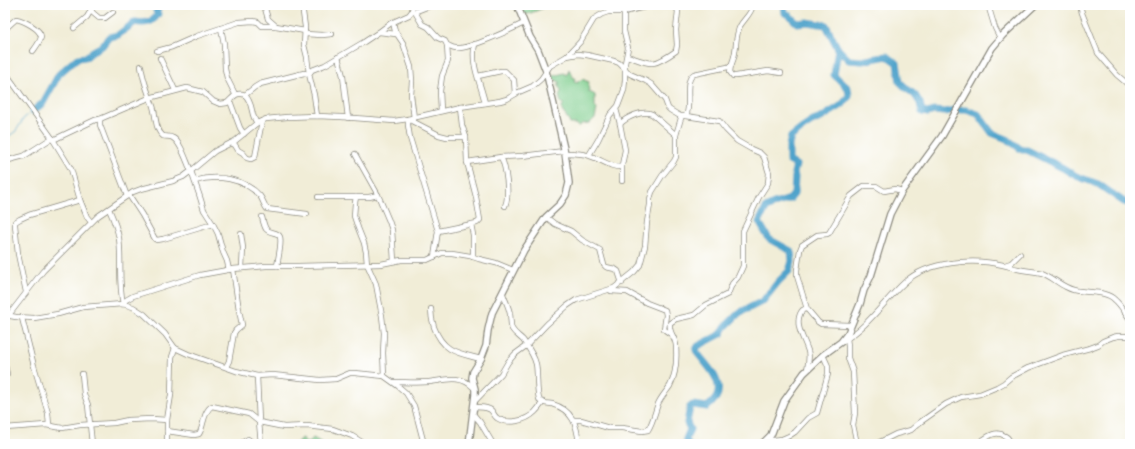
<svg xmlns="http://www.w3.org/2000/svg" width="1135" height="449" viewBox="0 0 1135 449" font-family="'IM FELL Great Primer',serif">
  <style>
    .green { fill: #7ecd8c; stroke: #547c5c }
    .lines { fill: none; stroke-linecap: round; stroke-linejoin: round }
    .stream { stroke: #4fa3cb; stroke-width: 1 }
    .river { stroke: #4fa3cb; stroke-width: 7 }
    .minor-casing { stroke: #8e8c81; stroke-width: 6 }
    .tertiary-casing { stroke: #8e8c81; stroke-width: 8 }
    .minor { stroke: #fff; stroke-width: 4.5 }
    .tertiary { stroke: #fff; stroke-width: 5.5 }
  </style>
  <rect width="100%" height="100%" fill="#fff"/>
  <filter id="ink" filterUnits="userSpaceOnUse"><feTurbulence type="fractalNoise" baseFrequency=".025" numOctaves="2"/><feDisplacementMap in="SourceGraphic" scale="8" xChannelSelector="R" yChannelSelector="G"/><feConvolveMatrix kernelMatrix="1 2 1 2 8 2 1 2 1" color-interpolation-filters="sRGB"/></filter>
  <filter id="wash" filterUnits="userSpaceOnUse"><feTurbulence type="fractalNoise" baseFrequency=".012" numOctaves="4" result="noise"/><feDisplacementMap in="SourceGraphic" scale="16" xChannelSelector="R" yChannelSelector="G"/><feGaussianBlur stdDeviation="0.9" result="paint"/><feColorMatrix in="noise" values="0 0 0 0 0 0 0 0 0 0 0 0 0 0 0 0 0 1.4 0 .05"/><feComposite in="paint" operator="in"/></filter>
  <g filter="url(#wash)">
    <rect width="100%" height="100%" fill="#f1edd7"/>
    <g class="green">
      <polygon points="521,5 551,5 523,16"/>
      <polygon points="569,69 572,76 575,78 574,82 578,83 578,81 584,79 585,81 587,81 589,82 588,87 589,89 588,91 595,95 595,107 597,109 595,118 590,123 581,124 580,126 578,126 577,124 570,124 568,119 562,111 562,106 564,104 561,103 559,95 561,92 561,90 558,86 560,82 553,79 553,76 564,73 567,75"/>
      <polygon points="303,438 305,442 309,442 313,438 324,444 296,444 300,439"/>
    </g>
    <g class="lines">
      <polyline class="stream" points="5,139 16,131 24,118 31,113"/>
      <g class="river">
        <polyline points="838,49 849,60 862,61 887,56 897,63 900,82 906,88 915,95 920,103 922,112 928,113 934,111 945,112 955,110"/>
        <polyline points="958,110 966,110 978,114 992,133 1007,139 1022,150 1027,150 1063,168 1076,176 1098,184 1124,202 1130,204"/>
        <path d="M33,111l10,-8 16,-29 17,-15 2,-1 8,-1 7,-6 9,-5 7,-9 9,-2 17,-13c9,2 18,1 23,-8l-2,-3 5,-6"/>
        <path d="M688,444l-2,-5 4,-10 -3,-6 3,-16 3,-2 14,2c3,-2 6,-5 9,-9 9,-15 -9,-33 -18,-44l-2,-4 2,-4 23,-12 4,-7 14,-14 24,-12 15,-19 11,-11 3,-10 -1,-10 -22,-12 -10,-17 7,-14 8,-4 16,-5 4,-5 1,-17 -1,-4 2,-8 -7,-4v-16l2,-8 10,-8 12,-8 8,-3 21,-13 7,-9 -1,-8 -14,-13 4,-26 -12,-24 -19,-3 -10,1 -8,-8 -4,-2 -1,-8"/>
      </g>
    </g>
  </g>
  <g filter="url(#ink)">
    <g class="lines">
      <defs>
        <g id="minor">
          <polyline points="88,5 93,13 99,18 105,18 113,12"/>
          <polyline points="264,5 268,19 276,26 305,31"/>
          <polyline points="302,5 305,27 304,45 307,57 309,74 314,95 317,116"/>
          <polyline points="612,5 613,11"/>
          <path d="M753,5c-1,8 -9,14 -13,21 -5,10 -3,20 -6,31 -1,5 -4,9 -4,15l3,4h3l26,-4 6,-1 13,2"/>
          <polyline points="988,5 995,28 1000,38"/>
          <polyline points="1080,5 1082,13 1098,53 1117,75 1130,86"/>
          <polyline points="414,12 432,5"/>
          <polyline points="415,12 422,24 428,27 438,38 445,41 447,45 448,61 442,76 440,91 441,111"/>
          <polyline points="393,22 395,31 403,43 411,67 412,81 411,95 414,118"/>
          <polyline points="74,28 87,17 91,10"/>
          <polyline points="221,28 224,44 225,69 227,78 235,94"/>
          <path d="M5,29l11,-10c7,1 25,10 25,18 -1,5 -5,10 -8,14"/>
          <polyline points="379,32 396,34"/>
          <polyline points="305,34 322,35 332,34"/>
          <path d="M475,44c-5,20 6,40 10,59"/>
          <path d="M447,45c3,1 6,3 9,3 12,2 56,-19 68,-25"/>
          <polyline points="157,51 172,47 197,36 239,22 253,21 258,22 262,26 276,26"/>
          <path d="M627,56c26,9 26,11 49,-5l1,-6 -1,-15 2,-19 -4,-6"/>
          <polyline points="338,57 343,76 348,118"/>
          <polyline points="160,58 175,90"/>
          <polyline points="5,72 52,138 71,169 80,200 87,217 91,222"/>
          <polyline points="478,76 501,71 505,71 514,80 515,94"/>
          <polyline points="245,95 255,87 260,84 304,73 309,74 312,70 325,65 364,42 379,32 391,23 409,15 412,11 413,5"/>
          <polyline points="230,101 240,128 244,134"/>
          <polyline points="616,109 620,124 625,150 622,165 622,181"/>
          <path d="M686,116c6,-12 -3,-35 8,-42l34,-7 3,-2"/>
          <polyline points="100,119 100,125 127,196"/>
          <polyline points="408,119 408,125 410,138 438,231 434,257"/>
          <polyline points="408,119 439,135 447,137 466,137"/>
          <path d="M620,124c7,-7 22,-14 32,-10l24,21"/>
          <path d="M53,140l42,-20 5,-1 49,-21 38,-10 16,4 10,9 7,3 7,-1c6,-5 9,-12 18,-8 9,9 5,20 12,28"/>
          <polyline points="231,143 235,145 238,150 243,153 247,158 251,159 255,157 262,121"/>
          <path d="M565,153c8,0 17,0 25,3 11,3 20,12 32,11"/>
          <polyline points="355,154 378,195 389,221 392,230 394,261"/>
          <polyline points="589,155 598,140 610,115 618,106 624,90 625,80 625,63 628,48 624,31 624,12"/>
          <path d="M501,157c5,10 9,38 4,49"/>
          <polyline points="5,161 24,156 52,138"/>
          <polyline points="467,162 501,157 522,156 564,151"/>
          <path d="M195,181c21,-7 49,-3 65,15 3,4 4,9 7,13l40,5"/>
          <polyline points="129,195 142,215 155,239 157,240 163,239 213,224"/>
          <polyline points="318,197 369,197 378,195"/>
          <polyline points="356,197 355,203 354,216 358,228 364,243 366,252 367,264 376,284 382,316 384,333 383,353 384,376"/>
          <path d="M109,209c4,9 8,19 10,29 3,23 -1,43 4,66"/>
          <path d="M262,217c1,4 2,9 4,12 4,5 12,2 14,8 2,6 -2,22 -3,29"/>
          <polyline points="546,217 555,224 571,231 582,240 600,250 604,265 606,267 615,269 618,271 622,283"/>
          <polyline points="471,224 473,235 473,257"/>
          <polyline points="438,231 477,223 480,220 476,197 467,162 466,137 462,125 460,107"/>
          <polyline points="241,234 243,248 242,268"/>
          <polyline points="1005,265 1011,263 1020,254"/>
          <polyline points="229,270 227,261 223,252 218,234 213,224 204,210 199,194 191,171 215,151 235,141 257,123 266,119 287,117 317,116 341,117 394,121 408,119 460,107 500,101 507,99 519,92 533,86 541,79 550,66 567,56 580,42 594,19 602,14 608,12 624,12 653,5"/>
          <polyline points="611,291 627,292 647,303 665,310 666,315 664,329 665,330 672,335"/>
          <polyline points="26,292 18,254 15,225 15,222 20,219 29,215 80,200"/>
          <path d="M503,294c2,6 6,13 7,20 1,5 0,10 2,15 3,5 7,7 11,11 5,7 11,15 13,24 2,9 0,31 4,37 3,3 8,2 12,3 21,6 25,21 27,40"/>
          <polyline points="123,304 126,300 133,296 200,275 233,269 266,266 298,266 381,264 401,260 427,260 442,253 452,253 470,256 479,259 496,263 513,270"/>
          <path d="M431,309c0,7 1,12 3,18 9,25 24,26 47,32"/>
          <polyline points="807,309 797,276 797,270 800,250 802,245 817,235 827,234 829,233 851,196 864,186 876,186 884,191 895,189 902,191"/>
          <polyline points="5,315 16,317 34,318 58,314 83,307 123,304 133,307 144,314 165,334 175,348 188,354 236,371 257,376 273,375 320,380 336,379 350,373 355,373 384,376 398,386 406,393 414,406 424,444"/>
          <polyline points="22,318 34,366 48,413 49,425"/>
          <path d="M5,320l38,-49 55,-55 35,-24 8,-3 32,-8 10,-4 8,-6c-4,-8 -10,-29 -18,-33 -3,-2 -7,-1 -10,-2 -8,-6 -7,-21 -10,-30 -5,-13 -10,-26 -12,-40"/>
          <polyline points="847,338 848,346 848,358 853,372 855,413 853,425 857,444"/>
          <path d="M843,341c25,-14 41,-40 62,-59 23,-21 69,-24 98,-17 5,1 10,3 15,4 8,2 16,2 24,4 8,3 16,10 24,14 4,2 9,4 14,4 11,2 27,0 35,9 6,5 10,13 15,19"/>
          <polyline points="5,366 7,374 5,376"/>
          <polyline points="226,367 229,361 234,333 236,330 242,325 239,310 233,269"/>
          <path d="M807,370c1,-7 3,-13 1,-19 -4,-13 -13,-24 -8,-37 2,-4 3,-5 7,-5l11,13 3,2 30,1"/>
          <polyline points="82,374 84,394 88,405 92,444"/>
          <polyline points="257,376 259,422 261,444"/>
          <path d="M393,382c12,0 24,1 36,0 17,-2 32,-8 45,6"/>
          <polyline points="475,401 501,374 508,362 515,354 526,346 547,324 567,306 576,300 614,288 634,272 640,265 645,246 647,222 650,205 650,199 652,192 662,176 674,161 676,157 676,135 681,118 680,116 670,110 668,108 665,100 651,84 646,81 630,74 619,63 614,61 587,55 578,54 567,56"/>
          <path d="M474,407c4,0 11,0 15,2 4,1 4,6 8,9 11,7 29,3 38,-6 3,-3 5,-6 8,-10"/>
          <polyline points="473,414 480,422 493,444"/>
          <path d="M574,420h7l28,8h13l20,3 6,-1c5,-8 7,-18 10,-26 3,-7 8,-12 12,-18 6,-12 7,-27 6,-40 0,-8 -8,-14 -6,-23l6,-4 18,-4 12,-10 22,-11 4,-10 6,-7 5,-11v-35l16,-34 9,-14 1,-10 -5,-16 -4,-4 -9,-4 -14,-8 -11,-11 -7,-9 -33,-5h-6"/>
          <polyline points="5,428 46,425 62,428 80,425 114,423 128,420 152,419 167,420"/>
          <path d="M167,431l27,4 5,-1c5,-7 4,-23 13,-28l37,8 10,8 25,5 23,-1 26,3 19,7 13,8"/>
          <polyline points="765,441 782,439 789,436 795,432 808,418 817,413 828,374 828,366 823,355"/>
          <polyline points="167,444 167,420 171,395 172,357 175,348"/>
          <polyline points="240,444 248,439 254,444"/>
          <polyline points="876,444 896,434 911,430 919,423 946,404 961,397 980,394 997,387 1004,383 1011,377 1028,368 1063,355 1090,348 1098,345 1103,341 1113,337 1118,336 1130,336"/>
          <path d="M977,444c9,-6 18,-15 28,-8 4,2 4,4 5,8"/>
        </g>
        <g id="tertiary">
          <polyline points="469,444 475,395 475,389 472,378 473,372 481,359 486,346 488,330 492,313 524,250 546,217 560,204 566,195 569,183 565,153 546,71 538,50 530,37 517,5"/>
          <polyline points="762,444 771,435 784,401 804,373 823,355 841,342 848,333 860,304 864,290 871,276 890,214 902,191 942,136 992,48 1003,35 1035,5"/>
        </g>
      </defs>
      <use href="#minor" class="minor-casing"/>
      <use href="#tertiary" class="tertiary-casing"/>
      <use href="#minor" class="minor"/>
      <use href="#tertiary" class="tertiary"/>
    </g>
  </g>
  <rect width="1135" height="449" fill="none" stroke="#fff" stroke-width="20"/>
</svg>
